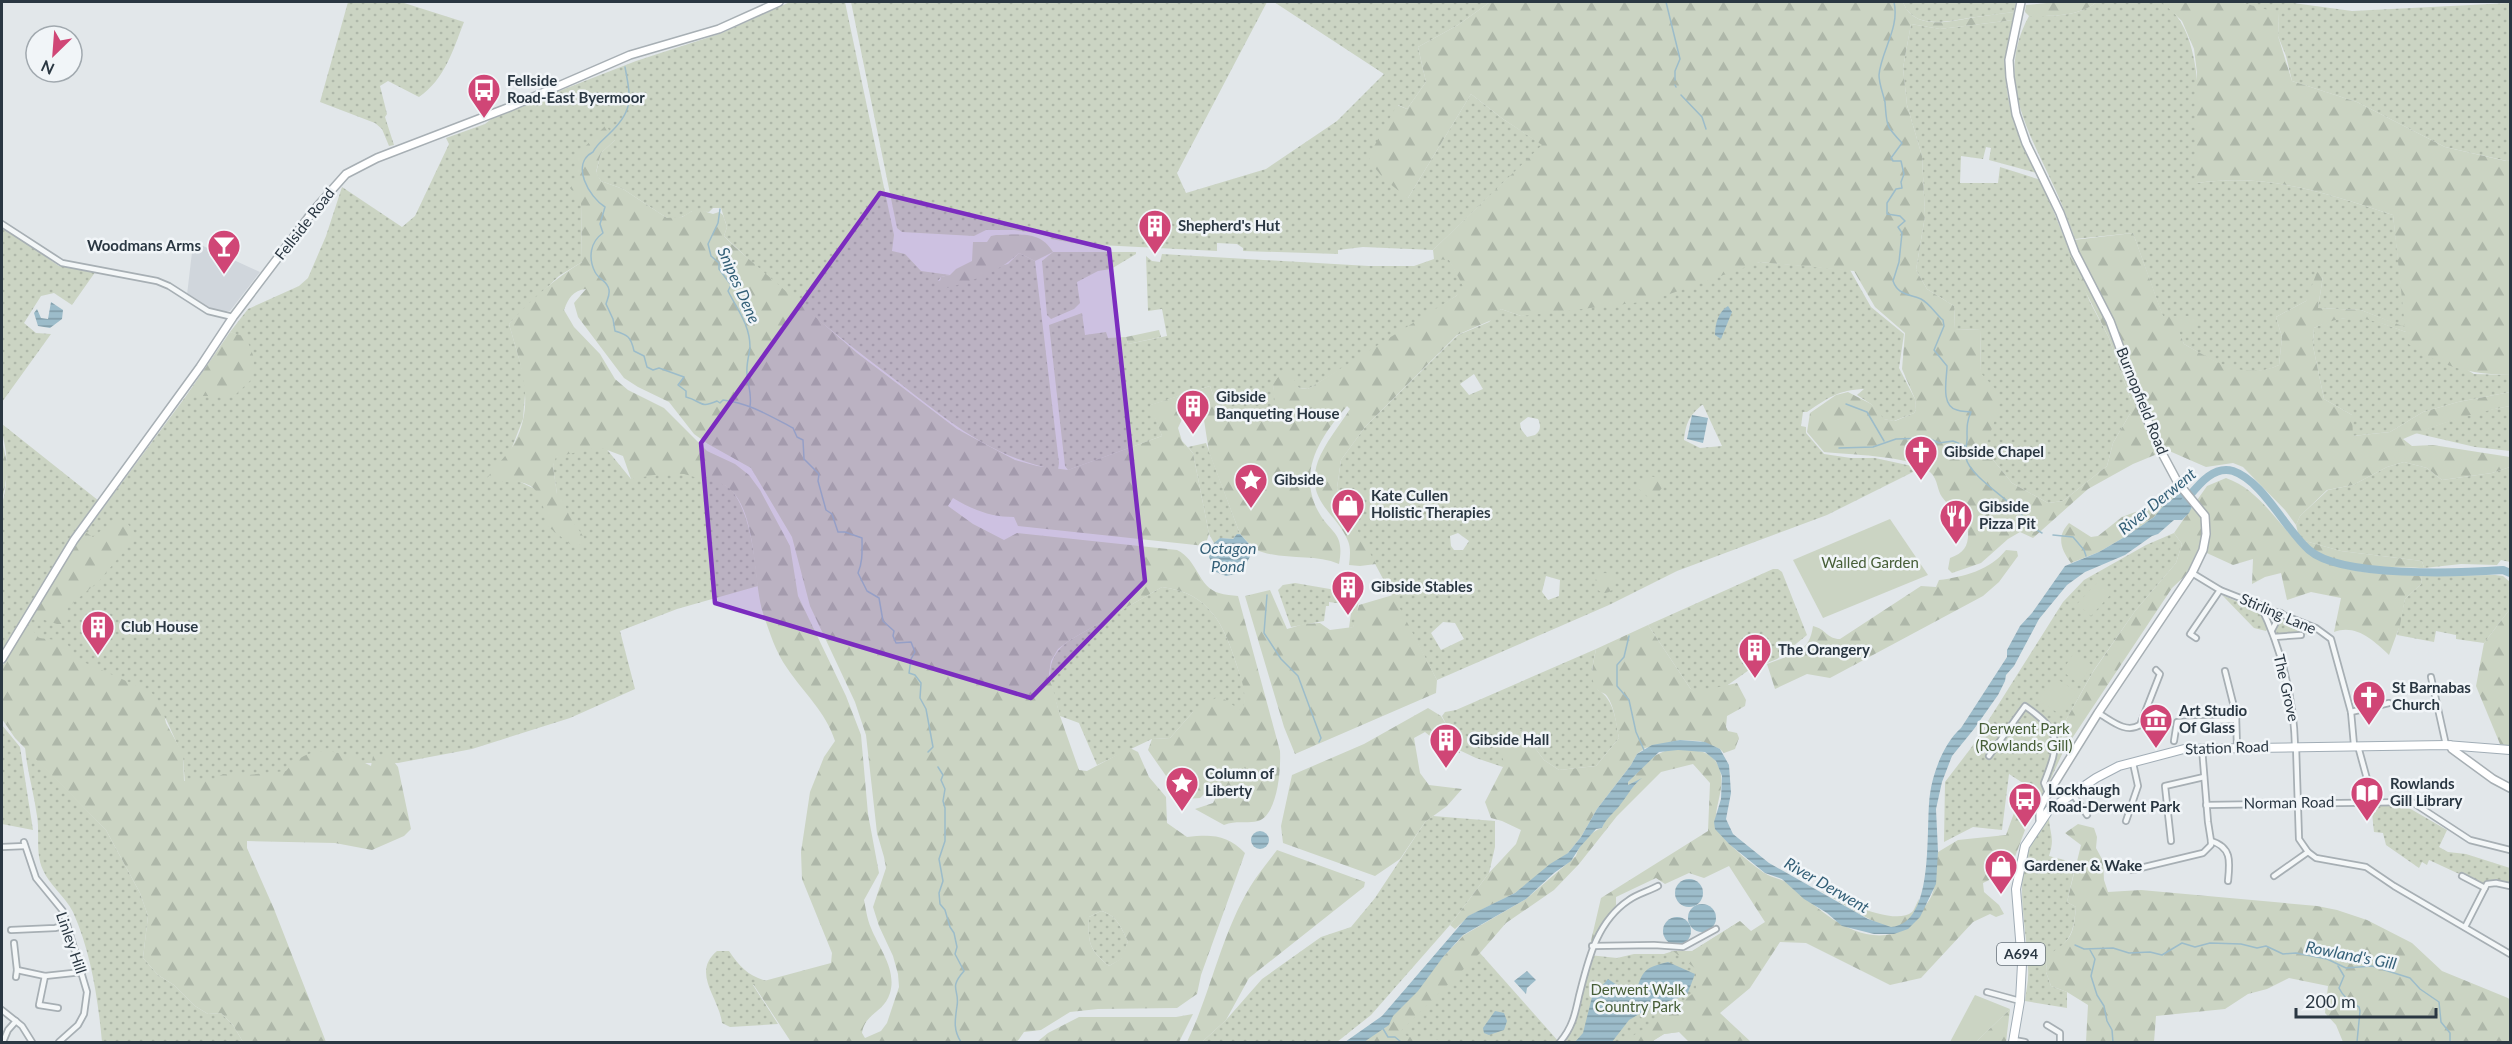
<svg xmlns="http://www.w3.org/2000/svg" width="2512" height="1044" viewBox="0 0 2512 1044" font-family="Lato,sans-serif">
  <style>
    .built { fill: #d0d6dc }
    .grass { fill: url(#grass-dots); fill-rule: evenodd }
    .forest { fill: url(#forest-firs); fill-rule: evenodd }
    .garden { fill: #cbd4c3 }
    .water { fill: url(#water-rules) }
    .lines { fill: none; stroke-linecap: round; stroke-linejoin: round }
    .stream { stroke: #9cbcca; stroke-width: 1.5 }
    .river { stroke: #9cbcca; stroke-width: 8 }
    .street-casing { stroke: #a7afb4; stroke-width: 8 }
    .secondary-casing { stroke: #a7afb4; stroke-width: 10 }
    .primary-casing { stroke: #a1adb6; stroke-width: 10 }
    .street { stroke: #f4f7f8; stroke-width: 4.5 }
    .secondary { stroke: #fff; stroke-width: 7 }
    .primary { stroke: #fff; stroke-width: 8 }
    .marked { fill: #7b2cbf; fill-opacity: 0.2; stroke: #7b2cbf; stroke-width: 4.5; stroke-linejoin: round }
    .labels { text-anchor: middle; stroke-width: 5; stroke-linejoin: round; paint-order: stroke }
    .shield { fill: #f1f5f8; stroke: #667079; stroke-width: 1.5 }
    .shield-label { font-size: 14px; font-weight: bold; fill: #2a3742 }
    .poi-label { font-size: 15px; font-weight: bold; fill: #2a3742; stroke: #f1f5f8; text-anchor: start }
    .street-label { font-size: 15px; fill: #2a3742; stroke: #f1f5f8 }
    .park-label { font-size: 15px; fill: #465e37; stroke: #f1f5f8 }
    .water-label { font-size: 16px; font-style: italic; fill: #335f77; stroke: #f1f5f8 }
  </style>
  <defs>
    <pattern id="grass-dots" width="8" height="8" patternUnits="userSpaceOnUse" patternTransform="scale(1.5)"><rect width="8" height="8" fill="#cbd4c3"/><path d="M2 2h.1M6 6h.1" fill="none" stroke="#aeb7a9" stroke-width="1.8" stroke-linecap="round"/></pattern>
    <pattern id="forest-firs" width="22" height="20" patternUnits="userSpaceOnUse" patternTransform="scale(1.5)"><rect width="22" height="20" fill="#cbd4c3"/><path d="M5 1l3.5 6h-7zM16 11l3.5 6h-7z" fill="#aeb7a9"/></pattern>
    <pattern id="water-rules" width="6" height="5" patternUnits="userSpaceOnUse" patternTransform="scale(1.5)"><rect width="6" height="5" fill="#9cbcca"/><path d="M0 2.5h6" fill="none" stroke="#7f9aa6"/></pattern>
  </defs>
  <rect width="100%" height="100%" fill="#e2e7ea"/>
  <polygon class="built" points="190,240 260,272 230,311 227,311 225,313 215,311 187,295 192,252"/>
  <g class="grass">
    <path d="M348,2h53l63,20c-11,28 -19,57 -45,75l-31,-16 -8,5 7,28 -2,3 9,28 -5,1 -7,-17 -7,-6 -55,-21z"/>
    <path d="M790,2h55l49,233 -2,16 13,3 16,17 29,4 -9,2 -3,4 70,-17 11,-11 16,8 24,202 -1,7c-74,-13 -119,-58 -177,-101 -55,-41 -108,-86 -157,-133l3,-9 -6,-19h-8l-4,4 -17,-1c-9,6 -14,9 -25,7l-44,-29 -22,-8 -5,-8 5,-20 14,-13 -13,4 -21,58 1,60 -23,14 -50,48 17,59 -3,36 -12,31 1,28 25,12 20,4 -4,-28 2,-9 45,-16 31,38 48,-23 52,33c20,26 23,65 27,97l-81,23 -57,22 15,58 -65,29 -98,31 -74,14h-45l-59,12 -109,9 -2,-27 -17,-38 -48,-40 -109,-24 55,-94 122,-165h48l12,-58 -16,-6 18,-23 51,-23 9,-8 18,-42 16,-49 60,40 13,-11 34,-72 -3,-6 39,-14 10,-8 141,-55 86,-28z"/>
    <polygon points="851,2 1267,2 1177,173 1186,193 1266,169 1337,121 1384,74 1274,2 1490,2 1458,25 1418,47 1426,82 1407,109 1398,105 1408,198 1471,94 1503,119 1543,145 1433,250 1363,247 1338,250 1338,254 1243,251 1243,248 1237,244 1217,243 1217,251 1080,244 1051,239 1049,235 1014,230 986,230 974,236 902,232 897,228"/>
    <path d="M1903,2h113l-2,10c-13,2 -25,3 -38,5 -24,3 -62,15 -73,-15z"/>
    <path d="M2097,2h65c48,32 35,129 35,181 72,-10 129,10 196,32l13,113 -45,-18 -43,-2 5,-32 -17,25 -30,16 6,20 -3,28c-36,17 -63,-3 -95,-21l-6,-14 -15,-13 -30,-84 -58,6c-6,-16 -12,-33 -19,-48 -26,-58 -62,-111 -27,-175 23,0 49,1 68,-14z"/>
    <polygon points="2215,2 2286,2 2352,11 2510,3 2510,160 2507,161 2445,147 2357,102 2292,81 2286,56 2278,36 2279,14 2240,2"/>
    <path d="M2013,20c-11,44 -10,77 8,119 5,12 13,22 16,34l-48,-13 2,-12 -5,-1 -3,12 -22,-3 -1,27h38l2,-16 41,13 49,122 19,36 22,63v11l-18,31 -6,23 -44,35 -15,2 -36,-20 -22,-27 -4,-11 3,-12 -9,-61 1,-42 -26,-1 -1,-23 -27,-17 -11,-19 9,-54 -3,-60 -15,-51 -4,-37 8,-44 29,5z"/>
    <polygon points="2,226 59,266 96,271 72,305 54,293 41,296 24,323 36,333 51,334 2,402"/>
    <polygon points="1053,252 1136,252 1136,254 1111,269 1098,271 1077,282 1080,303 1074,309 1051,319 1047,315 1042,261"/>
    <polygon points="1162,254 1369,266 1414,266 1434,259 1449,259 1464,287 1456,296 1414,325 1308,389 1273,384 1276,405 1222,421 1210,386 1151,405 1162,436 1068,470 1065,466 1049,325 1082,313 1085,335 1106,332 1108,338 1126,337 1128,344 1167,336 1162,309 1148,311 1146,256 1152,261 1160,262"/>
    <path d="M1760,262l90,8 21,37 33,27 -5,34 16,31 1,11 -2,3 -20,8 -11,-2 -12,-15 -14,-9 7,-6c-26,1 -36,9 -57,23h-4l-2,14 5,1v6l18,21 27,4h24l46,10 -94,47 -150,56 -68,34 -172,75 -95,-178 -5,-14 4,-28 24,-33 93,-92 31,-13 12,-13 20,7zM1474,374l9,15 -14,6 -9,-11zM1702,405h1l19,41 -22,2 -16,-8c2,-17 5,-24 18,-35zM1528,417l10,2c3,6 3,12 -3,16l-8,2 -6,-8 -1,-6zM1458,533l11,8 -6,9h-9l-3,-4 -1,-10zM1546,576l14,4 -1,16 -11,4 -6,-8zM1443,622l12,1 9,16 -23,11 -10,-17z"/>
    <polygon points="2362,316 2406,332 2474,374 2510,375 2510,392 2458,402 2423,412 2390,432 2352,436 2352,415 2324,399 2313,346 2314,328 2330,320"/>
    <polygon points="2510,406 2510,451 2475,447 2415,433 2472,413"/>
    <path d="M2,424l97,77 -97,150v-148c5,-14 5,-35 4,-50 -1,-10 -4,-17 -4,-29z"/>
    <polygon points="1206,443 1240,534 1232,539 1220,538 1214,543 1209,534 1193,453 1188,447"/>
    <polygon points="2404,462 2427,468 2442,480 2492,473 2510,467 2510,562 2501,560 2497,565 2461,564 2424,568 2422,561 2341,551 2305,541 2298,533 2296,525 2300,516 2328,490 2353,485 2387,467"/>
    <polygon points="2174,533 2182,544 2176,563 2135,611 2094,670 2062,727 2063,752 2043,796 2009,774 2002,830 1973,827 1944,842 1945,782 1971,748 2063,602 2084,580 2146,545"/>
    <polygon points="1773,569 1778,569 1782,572 1807,635 1777,659 1749,670 1725,687 1696,693 1690,688 1648,625"/>
    <polygon points="2495,575 2503,576 2510,582 2510,609 2484,643 2456,639 2456,635 2436,631 2434,642 2397,635 2405,599 2421,584 2422,576"/>
    <polygon points="1295,583 1359,594 1357,618 1353,627 1349,628 1352,605 1329,602 1329,606 1326,606 1324,621 1291,627 1278,590 1283,585"/>
    <path d="M1162,587c48,6 62,38 75,79 6,17 11,27 6,45l-50,1 -23,26 -18,1 -55,26 -18,-42 -19,-7c-8,-31 -21,-54 10,-76z"/>
    <polygon points="2222,595 2259,611 2268,628 2266,631 2254,628"/>
    <polygon points="2282,619 2312,630 2316,634 2277,635 2275,627"/>
    <path d="M1596,649l-4,20 6,21c16,9 18,31 21,48l-23,28 -37,4 -15,-10 -23,-31 -18,38 -27,-9 -17,-8 -17,-34 3,-4 11,-2z"/>
    <polygon points="2,725 20,747 33,830 2,824"/>
    <path d="M25,747l81,83 34,63 8,23 -5,42 15,17 16,10 21,21 13,8 13,-1 12,12 10,17h-141c-4,-43 -11,-90 -29,-130 -8,-16 -23,-26 -30,-42 -8,-17 -3,-36 -6,-54 -3,-23 -10,-45 -12,-69z"/>
    <polygon points="2376,804 2409,808 2447,830 2439,847 2448,852 2466,854 2510,868 2510,884 2494,881 2481,884 2429,860 2427,865 2422,862 2419,868 2386,845 2383,833 2374,832 2372,813 2376,812"/>
    <polygon points="1433,816 1495,821 1495,847 1489,873 1450,925 1371,1015 1337,1042 1202,1042 1226,1020 1262,979 1321,937 1351,927 1375,898 1425,822"/>
    <path d="M2049,818c1,17 6,20 0,38l27,7 -9,39 9,5c-3,28 -5,34 -29,50l-1,15 5,14 16,6v16l-42,-7c1,-10 4,-22 3,-32 -1,-54 -22,-105 21,-151z"/>
    <path d="M1101,911c16,4 20,17 27,30l-5,17 -14,8c-20,-17 -21,-22 -20,-49z"/>
    <polygon points="1740,921 1679,1032 1664,1034 1651,1042 1560,1042 1571,1030 1589,955 1617,958 1634,954 1664,954 1673,951 1692,951"/>
    <polygon points="1464,935 1559,1042 1364,1042"/>
    <path d="M717,951h12c11,16 19,25 38,30l-14,4 25,39 -48,3 -8,-4c-3,-26 -31,-50 -5,-72z"/>
  </g>
  <g class="forest">
    <path d="M1490,2h413c11,30 49,19 73,15 13,-2 25,-3 38,-5l-1,8 -73,9 -29,-5 -8,44 4,37 15,51 3,60 -9,54 11,19 27,17 1,23 26,1 -1,42 19,21 -2,21 -11,31 4,11 22,27 36,20 15,-2 44,-35 6,-23 18,-31v-11l-22,-63 -37,-73 -7,-24 68,-8 30,83h32l1,13 -17,2 5,13c31,17 60,37 95,21l3,-28 -6,-20 30,-16 11,-29 6,4 -5,32 43,2 44,17 -12,-112c-67,-22 -124,-42 -196,-32v-110l-3,-24 -12,-28 -20,-19h78l39,11 -1,23 14,45 65,21 88,45 61,14 4,-1v215c-42,-1 -68,-8 -103,-32l-1,-11c-36,-13 -55,-22 -92,-4l-1,18 11,53 28,16 1,21 37,-4 33,-20 35,-10 52,-10v14c-38,7 -72,18 -107,33l9,7 21,-1 77,12v10l-18,6 -50,7 -15,-12 -23,-6 -17,5 -34,18 -26,5 -27,26 -4,9 -11,-15 -42,-43 -10,-4 -27,4 -39,-17 -34,14 -45,25 -55,49 -13,-6 -12,7 -27,24 -29,10 -4,-4 2,-11c15,-5 19,-13 18,-29 -6,-12 -18,-21 -26,-32 -5,-7 -4,-17 -11,-24 -16,-18 -82,-18 -107,-21l-17,-20 3,-19 26,-18 12,-3 23,12 13,15 11,2 19,-8 2,-3 -1,-11 -13,-30 3,-36 -30,-26 -21,-36 -94,-9 -110,39 -129,15 -20,-7 -7,10 -37,16 -92,92 -24,33 -4,28 5,14 34,62 -16,2 -11,-1c1,-8 2,-17 -1,-24 -11,-28 -44,-40 -30,-80 7,-18 21,-35 32,-52l-3,-3c-26,30 -50,65 -29,105 13,24 27,20 21,53 -24,-10 -52,-4 -77,-12 -10,-3 -15,-11 -22,-18l-31,-82 -5,-32 -14,-7 -7,4 -5,11 4,13 11,12 16,81 -4,12 -187,-20 -4,-9c-23,0 -41,-7 -61,-19l-5,8 25,18 31,16 13,-7 160,17c21,10 21,37 42,43 6,2 13,2 19,3l42,155c1,17 -2,64 -22,70 -12,3 -22,-1 -34,4l-29,-16 18,-6 2,-4 -4,-12 -11,11 -15,1 -5,-3 -32,-46 4,-11 18,-1 23,-26 26,-16 23,15c6,-16 0,-29 -5,-45 -13,-41 -27,-73 -75,-79l-92,53 -12,9 -7,12 -2,13 11,42 19,54 8,1 43,-23 8,4 11,25 17,20 1,26 20,14c25,-3 41,-2 58,16l-44,122 -4,19 -20,14 -79,1 -28,3 -29,18 -17,2 -7,10h-226l-38,-58 78,-21 1,-10 -30,-74 -1,-27 9,-60 14,-35 11,-16c-9,-29 -32,-49 -48,-73 -11,-15 -18,-37 -24,-55 -10,-32 -6,-98 -32,-123 -6,-6 -16,-9 -24,-13 -8,3 -15,-1 -23,-3 -17,-2 -36,2 -53,5l-8,-23 -24,-9 -43,10 -3,9 4,28c9,7 8,14 13,23 4,8 10,13 14,21l-3,6 -7,3 -28,-22c-2,-20 -5,-42 -30,-43 -9,-1 -20,1 -29,-3 8,-14 21,-23 28,-37 21,-41 5,-78 -6,-118 22,-24 45,-45 73,-62l-1,-60 -11,-14 6,-7v-25l30,-31 9,15 -14,13 -5,19 5,9 22,8 44,29 15,-1 10,-6 8,-1 13,4 6,-2 4,3 4,12 -3,9 11,11 122,106 100,76 58,31 22,6 31,4 94,-34 -12,-31 60,-19 12,35 53,-16 -2,-21 11,-15 5,2 10,17 9,1 148,-93 7,-10 -14,-26 -15,-1 -1,-9 109,-105 -39,-26 -32,-25 -63,104 -23,-18 -16,-19 3,-11 25,-45 10,4 19,-27 -8,-35 40,-22zM586,289l-12,14 4,14 46,61 14,9 31,15 25,32 14,10 43,24 41,69 18,69 45,96 11,33 11,98 7,24 2,11 -13,39 6,19 14,30 5,18 1,13 -12,36 -6,8 -16,7 -3,-5c3,-20 22,-20 28,-40 7,-23 -11,-45 -19,-65 -4,-9 -5,-19 -7,-28l15,-27 -11,-59 -7,-79 -15,-39 -48,-100 -8,-50 -30,-56 -11,-15 -14,-11 -28,-13 -43,-43 -36,-18 -13,-11 -15,-25 -26,-27 -10,-17c4,-11 9,-20 22,-21zM1101,911c16,4 20,17 27,30l-6,17 -13,8c-20,-17 -21,-22 -20,-49z"/>
    <path d="M2056,2h41c-19,15 -45,14 -68,14l-4,-4 1,-7z"/>
    <path d="M996,235c23,0 44,-5 57,17l-18,9 -16,-8c-21,20 -47,28 -75,36l-5,-3 2,-9 9,-2 6,-6 16,-8 1,-19h14l4,-6z"/>
    <polygon points="1159,330 1161,337 1128,344 1126,337"/>
    <polygon points="230,332 246,337 254,358 252,379 234,396 186,396"/>
    <polygon points="2,440 8,468 2,503"/>
    <polygon points="1650,476 1662,479 1662,488 1654,498 1649,498 1638,488"/>
    <path d="M2226,478c37,13 53,51 82,73 32,25 76,22 114,25l-1,8 -16,15 -5,26 -11,30c-16,-15 -33,-31 -55,-23l7,-34 -30,-6 -24,8 -6,-27 -16,4 -13,7 1,-25 -20,6 -35,-16 -11,25 -15,14 -109,164 -1,-25 31,-55 42,-61 41,-48 6,-19 -8,-11 33,-47z"/>
    <path d="M2176,485l6,7 -18,13 -10,12 -26,18 -29,17 -28,11c-10,-14 -15,-26 -2,-40l22,14 7,-1 24,-19 24,-9 17,-12 7,-9z"/>
    <polygon points="118,517 128,524 137,536 99,581 68,607 64,624 57,624 32,616 64,561 85,532 93,537"/>
    <path d="M2305,541l36,10 81,10 2,7c-32,-1 -99,2 -119,-27z"/>
    <path d="M2006,550l11,1 1,5 -19,26 -16,14 -153,82 -23,-4 -32,15 -8,-25c24,-10 42,-9 46,-38 13,3 14,13 27,13l81,-53 15,1 3,-7c25,-3 51,-10 67,-30z"/>
    <circle cx="1605" cy="583" r="10"/>
    <polygon points="1270,590 1287,629 1304,624 1320,623 1330,630 1353,627 1359,605 1393,595 1437,680 1436,693 1295,754 1284,727 1245,596"/>
    <polygon points="2510,609 2510,746 2500,744 2476,686 2484,643"/>
    <path d="M27,623l12,15 26,3 14,19 72,32 11,13 4,18 17,31 1,27 30,-2 9,-5 25,1 38,-4c24,-30 55,-21 85,-5l2,-10 15,-2 10,13 13,62 -7,7 -32,14 -37,-7 -88,-2v7l27,61 52,133h-83l-10,-17 -12,-12 -13,1 -13,-8 -21,-21 -16,-10 -15,-17 5,-42 -8,-23 -34,-63 -91,-92 -13,-19v-52z"/>
    <path d="M1648,625l42,63 6,4 41,-9 9,17 -1,6 -18,10 -1,11 2,4 9,2 2,5 -4,11 -11,4 -4,-4 -20,-8 -20,-1 -35,8 -8,6 -6,11 -34,44 -16,28 -13,16 -53,40 -46,23 -14,13 -5,-4 39,-52 27,-29 5,-14 -19,-9 -11,-3 -6,-16 18,-35 1,-5 -4,-10 10,-22 11,-1 23,31 15,10 37,-4 23,-28c-3,-13 -4,-31 -12,-42 -3,-4 -4,-2 -8,-5 -12,-11 -5,-29 -3,-42z"/>
    <polygon points="1428,708 1441,716 1456,740 1460,753 1448,751 1425,732 1414,738 1420,773 1429,785 1462,789 1447,806 1425,822 1400,859 1375,876 1283,843 1281,826 1292,775 1364,744"/>
    <path d="M1667,750c14,0 37,-3 47,9 20,25 -8,53 6,74 6,10 38,37 48,42 8,4 14,4 21,9 28,23 63,59 103,50 6,-1 13,-9 18,-14 8,-7 16,-13 21,-23 7,-15 3,-30 7,-45l20,-12 48,-5 8,-22 11,4 3,5 -18,48 -27,13 1,9 15,13 5,9 -8,3 -6,-3 -17,8 -52,56 -31,7 -84,-42 -26,-1 -30,46 -30,25 31,29h-62l-10,-10 -15,2 -13,8h-29l36,-21 38,-30v-22l-23,-18h20l47,-30 11,10 14,-9 -36,-56 -25,12 -15,-5 -24,11 -9,-6 -40,19v8l-25,42 -1,-2 11,-47 107,-67 2,-48 -17,-19 -32,8 -44,44 -38,48 -25,26 -48,33 -26,30 -81,80 14,5 25,2 3,2h-77l25,-17 4,-9 25,-25 25,-34 21,-22 62,-36 50,-43c3,-11 15,-25 26,-28l4,-9 33,-39 -11,5v-3l24,-25z"/>
    <path d="M2078,824l16,4 3,9 -1,11 7,13 1,19 4,12 33,-2 176,16 20,4 30,10 45,23 30,28 66,27 2,2v42h-167l-7,-17 -11,-12 3,-27 -39,-8 -22,11 -19,5 -23,15 -69,7 -2,26h-68l2,-37 -21,-13 -16,-6 -5,-14 1,-16c25,-17 26,-19 29,-49l-9,-5 14,-57 -16,-12z"/>
    <path d="M1277,850l88,32 -1,5 -115,91 -23,42 -24,22h-15c24,-50 34,-107 63,-155 8,-13 18,-25 27,-37z"/>
    <path d="M1821,891c17,8 74,36 91,21 3,-3 5,-10 7,-13 -1,13 -12,29 -27,28 -15,0 -56,-28 -71,-36z"/>
    <polygon points="2010,1009 2006,1042 1976,1042"/>
    <polygon points="1193,1014 1179,1042 1037,1042 1048,1033 1079,1017 1176,1017"/>
  </g>
  <g class="garden">
    <polygon points="1890,519 1928,575 1823,618 1793,560"/>
    <polygon points="2099,580 2113,592 2091,616 2077,604"/>
    <polygon points="2074,653 2092,665 2079,684 2062,671"/>
    <polygon points="2054,677 2077,692 2061,715 2038,700"/>
    <polygon points="1975,995 2010,1009 1976,1042 1950,1042"/>
  </g>
  <g class="water">
    <polygon points="51,302 63,310 62,319 50,328 38,326 34,313 37,309 41,318 48,319"/>
    <path d="M1728,306l4,6 -11,27 -6,-4c0,-11 3,-23 13,-29z"/>
    <polygon points="1692,415 1708,418 1703,443 1687,439"/>
    <path d="M2182,492l11,13 -4,8 -7,7h-8l-16,14 -6,2 -27,19 -40,17 -18,13 -28,34 -25,47 -8,9 -1,6 -7,14 -24,34 -22,27 -10,26 -6,27 2,43 -2,32 -16,33 -12,12 -14,5h-20l-32,-8 -15,-13 -23,-14 -22,-20 -17,-6 -36,-29 -14,-15 -1,-7 7,-23 1,-23 -6,-15 -11,-9 -27,-2 -19,2 -31,30v3l14,-7c-10,8 -14,17 -22,27 -6,8 -14,13 -18,23l-6,1 -16,18 -9,14 -17,12 -28,26 -63,36 -20,22 -25,34 -25,25 -4,9 -25,17h-19l37,-26 86,-100 47,-23 35,-29 18,-11 13,-16 16,-28 34,-44 6,-11 15,-9 28,-5 25,2 15,7 9,16 2,28 -5,26 7,15 36,29 99,56 23,8c45,-3 34,-100 39,-133 3,-22 14,-51 31,-66l46,-71v-7l13,-24 12,-13 33,-47 34,-14 29,-17 26,-18 10,-12z"/>
    <polygon points="1237,534 1240,534 1249,544 1252,553 1241,573 1226,576 1216,572 1209,557 1214,543 1220,538 1233,539"/>
    <circle cx="1260" cy="840" r="9"/>
    <circle cx="1689" cy="893" r="14"/>
    <circle cx="1702" cy="918" r="14"/>
    <circle cx="1677" cy="931" r="14"/>
    <path d="M1668,962l27,12 -8,21 -36,12 -22,13 -17,22h-37l8,-9 9,-36 16,-18 21,14 7,-1c7,-23 9,-24 32,-30z"/>
    <polygon points="1527,971 1536,980 1527,988 1526,994 1514,981"/>
    <polygon points="1495,1011 1504,1013 1507,1021 1504,1030 1489,1035 1484,1033 1483,1028"/>
  </g>
  <g class="lines">
    <g class="stream">
      <polyline points="1666,2 1680,59 1675,71 1675,80"/>
      <path d="M1894,2c6,26 -13,49 -15,73 0,9 4,18 6,27 2,24 0,23 17,41l-11,15 2,3h8l3,13 -3,8 1,6 -6,1 -9,14v11l13,2 5,5 -7,6 4,6 -3,29 -6,19c5,14 16,13 28,18 8,4 15,15 22,21l1,6 -10,24 13,16c0,12 -7,40 10,44 5,2 9,1 14,2 -4,9 -4,14 -4,23 1,8 -3,15 -1,23 3,16 37,38 48,49 10,9 15,20 28,26"/>
      <path d="M625,67c6,32 9,44 -17,68 -6,6 -11,9 -15,17 -23,12 -4,45 12,55l-5,17 3,9c-13,9 -15,25 -8,39 4,8 13,9 14,18 1,5 -2,10 -3,14l7,15 2,12c13,4 16,6 19,20l10,5 3,11 6,3 6,-2 25,9 -6,8 8,6v6c16,4 13,12 31,4l3,2 3,-3c26,3 47,16 70,28l4,9 6,3 1,19 15,15 -1,7 8,29 6,4 6,18h7l17,6c0,13 1,23 -4,35l9,18 12,7 4,23 11,10 -1,5 3,7 15,-1 4,10 -4,7 -2,14 6,2 6,8 -1,15 6,11 7,38 -5,5"/>
      <polyline points="1675,85 1676,87"/>
      <polyline points="1681,95 1702,117 1706,129"/>
      <path d="M720,209l-2,14 -10,21 3,12 8,7v6l12,16 -3,6c9,18 22,34 22,56 -1,9 -4,18 -3,27 1,11 5,21 3,32"/>
      <polyline points="1846,404 1867,412 1884,441"/>
      <polyline points="1839,448 1873,447 1896,439 1928,438 1939,443 1953,441 1965,446"/>
      <polyline points="2053,535 2073,537 2084,550 2086,556"/>
      <polyline points="1267,595 1264,633 1281,659 1298,676 1321,738 1319,742"/>
      <polyline points="1629,636 1624,657 1617,665 1617,686 1629,700 1636,732 1644,750"/>
      <path d="M938,767l5,8 -2,5 4,9 -2,12 2,7v33l-6,18 4,22 -4,12 1,11 5,6 5,17 4,6 3,14 -2,7 9,17c-16,18 -4,18 -7,35 -2,14 -4,24 4,36"/>
      <polyline points="2075,945 2084,949 2113,948 2129,953 2150,952 2162,955 2182,943 2195,947 2210,943 2241,944 2257,948 2266,946 2283,954 2296,953 2327,959 2346,968 2372,966 2410,978 2420,989 2439,1002 2441,1022 2450,1033 2450,1042"/>
      <polyline points="2090,950 2095,959 2091,976 2097,995 2104,1006 2107,1021 2112,1030 2113,1042"/>
      <path d="M2338,966l6,10 -5,12c4,9 11,14 20,19l1,4 -3,31"/>
      <polyline points="1382,1027 1388,1037 1395,1037 1401,1042 1411,1042"/>
      <polyline points="1438,1042 1442,1042"/>
      <polyline points="1509,1042 1511,1042"/>
    </g>
    <path class="river" d="M2185,501c12,-14 27,-36 48,-30 30,10 52,58 76,79 32,28 151,23 194,20l7,3"/>
    <defs>
      <g id="street">
        <polyline points="2,224 62,263 157,281 169,286 208,311 233,317"/>
        <polyline points="2192,573 2220,590 2316,628 2331,639 2351,712 2354,745"/>
        <path d="M2260,605c21,42 34,94 35,141"/>
        <polyline points="2272,630 2281,613"/>
        <polyline points="2274,637 2301,635"/>
        <polyline points="2196,638 2190,634 2220,590"/>
        <polyline points="2225,671 2236,715 2237,747"/>
        <polyline points="2431,677 2446,745"/>
        <polyline points="2351,712 2389,703"/>
        <path d="M2098,713c13,7 27,21 42,12l20,-51 -4,-4"/>
        <polyline points="2174,741 2177,722 2236,720"/>
        <polyline points="2296,746 2299,839 2308,852 2316,858 2366,867 2394,886 2510,954"/>
        <polyline points="2358,746 2373,801"/>
        <polyline points="2202,748 2208,822 2211,841"/>
        <path d="M1989,756l36,-50c37,26 35,36 19,77l4,10"/>
        <polyline points="2072,793 2087,815"/>
        <polyline points="2206,805 2412,802 2470,840 2510,850"/>
        <polyline points="2126,821 2138,786 2133,763"/>
        <polyline points="2171,841 2165,786 2204,777"/>
        <path d="M2211,841c21,6 19,21 17,40"/>
        <polyline points="24,842 36,878 63,911 87,992 84,1014 78,1025 59,1042"/>
        <polyline points="2,847 25,846"/>
        <polyline points="2132,870 2203,853 2211,845 2211,841"/>
        <polyline points="2274,876 2308,852"/>
        <polyline points="2462,876 2485,888"/>
        <polyline points="2465,927 2487,884 2496,883 2510,886"/>
        <polyline points="11,930 55,928 67,925"/>
        <polyline points="14,943 17,970 16,977"/>
        <polyline points="1592,946 1654,945 1683,947 1716,929"/>
        <polyline points="17,970 45,976 82,972"/>
        <polyline points="45,976 39,1005 58,1008"/>
        <polyline points="1987,992 2020,1001"/>
        <polyline points="2,1010 22,1026 32,1042"/>
        <polyline points="2047,1025 2060,1033 2060,1042"/>
        <polyline points="2014,1040 2025,1042"/>
        <polyline points="3,1042 8,1030 16,1021"/>
        <path d="M1560,1042c12,-14 15,-27 19,-46 9,-35 17,-74 50,-96 8,-6 20,-9 29,-14"/>
      </g>
      <g id="secondary">
        <polyline points="2021,2 2009,60 2010,77 2016,114 2026,143 2060,213 2075,253 2110,321 2143,410 2163,455 2178,483 2205,516 2206,534 2203,550 2192,573 2098,713 2044,800 2040,808 2040,820"/>
        <polyline points="2,659 74,540 200,367 233,317 314,210 346,174 377,158 510,107 630,55 719,29 779,2"/>
        <polyline points="2450,745 2452,749 2493,779 2510,788"/>
      </g>
      <polyline id="primary" points="2013,1042 2020,1001 2022,964 2016,889 2025,846 2049,810 2096,778 2119,766 2184,749 2446,745 2510,750"/>
    </defs>
    <use href="#street" class="street-casing"/>
    <use href="#secondary" class="secondary-casing"/>
    <use href="#primary" class="primary-casing"/>
    <use href="#street" class="street"/>
    <use href="#secondary" class="secondary"/>
    <use href="#primary" class="primary"/>
  </g>
  <path class="marked" d="M880,193l229,56 36,332 -114,117 -316,-95 -14,-160z"/>
  <defs>
    <symbol id="bus-pin" viewBox="-11 -11 22 30"><path d="M0 17L-7.5 6A9.5 9.5 0 1 1 7.5 6Z" fill="#d04676" stroke="#f1f5f8"/><path d="M-5-6H5V4H4V6H2V4H-2V6H-4V4H-5ZM-3.5-4V0h7V-4ZM-3.5 1.2v1.5H-2V1.2ZM2 1.2v1.5H3.5V1.2Z" fill="#fff"/></symbol>
    <symbol id="building-pin" viewBox="-11 -11 22 30"><path d="M0 17L-7.5 6A9.5 9.5 0 1 1 7.5 6Z" fill="#d04676" stroke="#f1f5f8"/><path d="M-4-6H4V6H1V3H-1V6H-4ZM-2.5-4.3h1.7v1.8h-1.7ZM.8-4.3h1.7v1.8H.8ZM-2.5-1h1.7V.8h-1.7ZM.8-1h1.7V.8H.8Z" fill="#fff"/></symbol>
    <symbol id="bar-pin" viewBox="-11 -11 22 30"><path d="M0 17L-7.5 6A9.5 9.5 0 1 1 7.5 6Z" fill="#d04676" stroke="#f1f5f8"/><path d="M-6-5H6L.8 .8V4.5H3.5V6h-7V4.5H-.8V.8Z" fill="#fff"/></symbol>
    <symbol id="church-pin" viewBox="-11 -11 22 30"><path d="M0 17L-7.5 6A9.5 9.5 0 1 1 7.5 6Z" fill="#d04676" stroke="#f1f5f8"/><path d="M-1.2-6h2.4v3.5h3.3v2.4h-3.3V6h-2.4V-.1h-3.3v-2.4h3.3Z" fill="#fff"/></symbol>
    <symbol id="sight-pin" viewBox="-11 -11 22 30"><path d="M0 17L-7.5 6A9.5 9.5 0 1 1 7.5 6Z" fill="#d04676" stroke="#f1f5f8"/><path d="M0-6L1.8-2.2L6-1.7L2.9 1.2L3.7 5.4L0 3.3L-3.7 5.4L-2.9 1.2L-6-1.7L-1.8-2.2Z" fill="#fff"/></symbol>
    <symbol id="shop-pin" viewBox="-11 -11 22 30"><path d="M0 17L-7.5 6A9.5 9.5 0 1 1 7.5 6Z" fill="#d04676" stroke="#f1f5f8"/><path d="M-5-2.5h2.3a2.7 3.5 0 0 1 5.4 0H5L5.5 6h-11ZM-1.5-2.5h3a1.5 2.3 0 0 0-3 0Z" fill="#fff"/></symbol>
    <symbol id="restaurant-pin" viewBox="-11 -11 22 30"><path d="M0 17L-7.5 6A9.5 9.5 0 1 1 7.5 6Z" fill="#d04676" stroke="#f1f5f8"/><path d="M-5-6h1v4h1v-4h1v4h1v-4h1v5L-1.5 .5V6h-2V.5L-5-1ZM5-6V6H3V1.5H1.5Q1.5-4 5-6Z" fill="#fff"/></symbol>
    <symbol id="museum-pin" viewBox="-11 -11 22 30"><path d="M0 17L-7.5 6A9.5 9.5 0 1 1 7.5 6Z" fill="#d04676" stroke="#f1f5f8"/><path d="M0-6L6-3V-2H-6V-3ZM-5-1h2V3h-2ZM-1-1h2V3h-2ZM3-1h2V3H3ZM-6 4H6V6H-6Z" fill="#fff"/></symbol>
    <symbol id="library-pin" viewBox="-11 -11 22 30"><path d="M0 17L-7.5 6A9.5 9.5 0 1 1 7.5 6Z" fill="#d04676" stroke="#f1f5f8"/><path d="M-6-4Q-3-5.5-.7-3.5V5Q-3 3-6 4ZM6-4Q3-5.5 .7-3.5V5Q3 3 6 4Z" fill="#fff"/></symbol>
  </defs>
  <g fill-rule="evenodd">
    <use href="#bus-pin" x="465" y="71" width="38" height="52"/>
    <use href="#building-pin" x="1136" y="207" width="38" height="52"/>
    <use href="#bar-pin" x="205" y="227" width="38" height="52"/>
    <use href="#building-pin" x="1174" y="387" width="38" height="52"/>
    <use href="#church-pin" x="1902" y="433" width="38" height="52"/>
    <use href="#sight-pin" x="1232" y="461" width="38" height="52"/>
    <use href="#shop-pin" x="1329" y="486" width="38" height="52"/>
    <use href="#restaurant-pin" x="1937" y="497" width="38" height="52"/>
    <use href="#building-pin" x="1329" y="568" width="38" height="52"/>
    <use href="#building-pin" x="79" y="608" width="38" height="52"/>
    <use href="#building-pin" x="1736" y="631" width="38" height="52"/>
    <use href="#church-pin" x="2350" y="678" width="38" height="52"/>
    <use href="#museum-pin" x="2137" y="701" width="38" height="52"/>
    <use href="#building-pin" x="1427" y="721" width="38" height="52"/>
    <use href="#sight-pin" x="1163" y="764" width="38" height="52"/>
    <use href="#library-pin" x="2348" y="774" width="38" height="52"/>
    <use href="#bus-pin" x="2006" y="780" width="38" height="52"/>
    <use href="#shop-pin" x="1982" y="847" width="38" height="52"/>
  </g>
  <g class="labels">
    <rect class="shield" x="1997" y="943" width="48" height="22" rx="4.5"/>
    <g class="shield-label">
      <text x="2021" y="959">A694</text>
    </g>
    <g class="poi-label">
      <text x="507" y="86">Fellside<tspan x="507" dy="17">Road-East Byermoor</tspan></text>
      <text x="1178" y="231">Shepherd's Hut</text>
      <text x="201" y="251" text-anchor="end">Woodmans Arms</text>
      <text x="1216" y="402">Gibside<tspan x="1216" dy="17">Banqueting House</tspan></text>
      <text x="1944" y="457">Gibside Chapel</text>
      <text x="1274" y="485">Gibside</text>
      <text x="1371" y="501">Kate Cullen<tspan x="1371" dy="17">Holistic Therapies</tspan></text>
      <text x="1979" y="512">Gibside<tspan x="1979" dy="17">Pizza Pit</tspan></text>
      <text x="1371" y="592">Gibside Stables</text>
      <text x="121" y="632">Club House</text>
      <text x="1778" y="655">The Orangery</text>
      <text x="2392" y="693">St Barnabas<tspan x="2392" dy="17">Church</tspan></text>
      <text x="2179" y="716">Art Studio<tspan x="2179" dy="17">Of Glass</tspan></text>
      <text x="1469" y="745">Gibside Hall</text>
      <text x="1205" y="779">Column of<tspan x="1205" dy="17">Liberty</tspan></text>
      <text x="2390" y="789">Rowlands<tspan x="2390" dy="17">Gill Library</tspan></text>
      <text x="2048" y="795">Lockhaugh<tspan x="2048" dy="17">Road-Derwent Park</tspan></text>
      <text x="2024" y="871">Gardener &amp; Wake</text>
    </g>
    <g class="street-label">
      <text transform="translate(305 224) rotate(-52)" y="5">Fellside Road</text>
      <text transform="translate(2142 401) rotate(68)" y="5">Burnopfield Road</text>
      <text transform="translate(2278 614) rotate(23)" y="5">Stirling Lane</text>
      <text transform="translate(2286 688) rotate(77)" y="5">The Grove</text>
      <text transform="translate(2227 748) rotate(-2)" y="5">Station Road</text>
      <text transform="translate(2289 803) rotate(-1)" y="5">Norman Road</text>
      <text transform="translate(71 943) rotate(71)" y="5">Linley Hill</text>
    </g>
    <g class="park-label">
      <text x="1870" y="568">Walled Garden</text>
      <text x="2024" y="734">Derwent Park<tspan x="2024" dy="17">(Rowlands Gill)</tspan></text>
      <text x="1638" y="995">Derwent Walk<tspan x="1638" dy="17">Country Park</tspan></text>
    </g>
    <g class="water-label">
      <text transform="translate(739 285) rotate(66)" y="6">Snipes Dene</text>
      <text transform="translate(2157 501) rotate(-39)" y="6">River Derwent</text>
      <text x="1228" y="554">Octagon<tspan x="1228" dy="18">Pond</tspan></text>
      <text transform="translate(1827 885) rotate(30)" y="6">River Derwent</text>
      <text transform="translate(2351 955) rotate(11)" y="6">Rowland's Gill</text>
    </g>
  </g>
  <rect width="2512" height="1044" fill="none" stroke="#2a3742" stroke-width="6"/>
  <g transform="translate(54 54) rotate(205)"><circle r="28" fill="#f1f5f8" stroke="#a1a9af" stroke-width="1.5"/>
  <path d="M0-4.5L10 22L0 15L-10 22Z" fill="#d04676"/>
  <text y="-9" font-size="16" font-weight="bold" text-anchor="middle" fill="#2a3742">N</text>
  </g>
  <path d="M2296 1008v9h140v-9" fill="none" stroke="#2a3742" stroke-width="3"/>
  <text x="2305" y="1008" font-size="18" fill="#2a3742" stroke="#f1f5f8" stroke-width="4.5" paint-order="stroke">200 m</text>
</svg>
